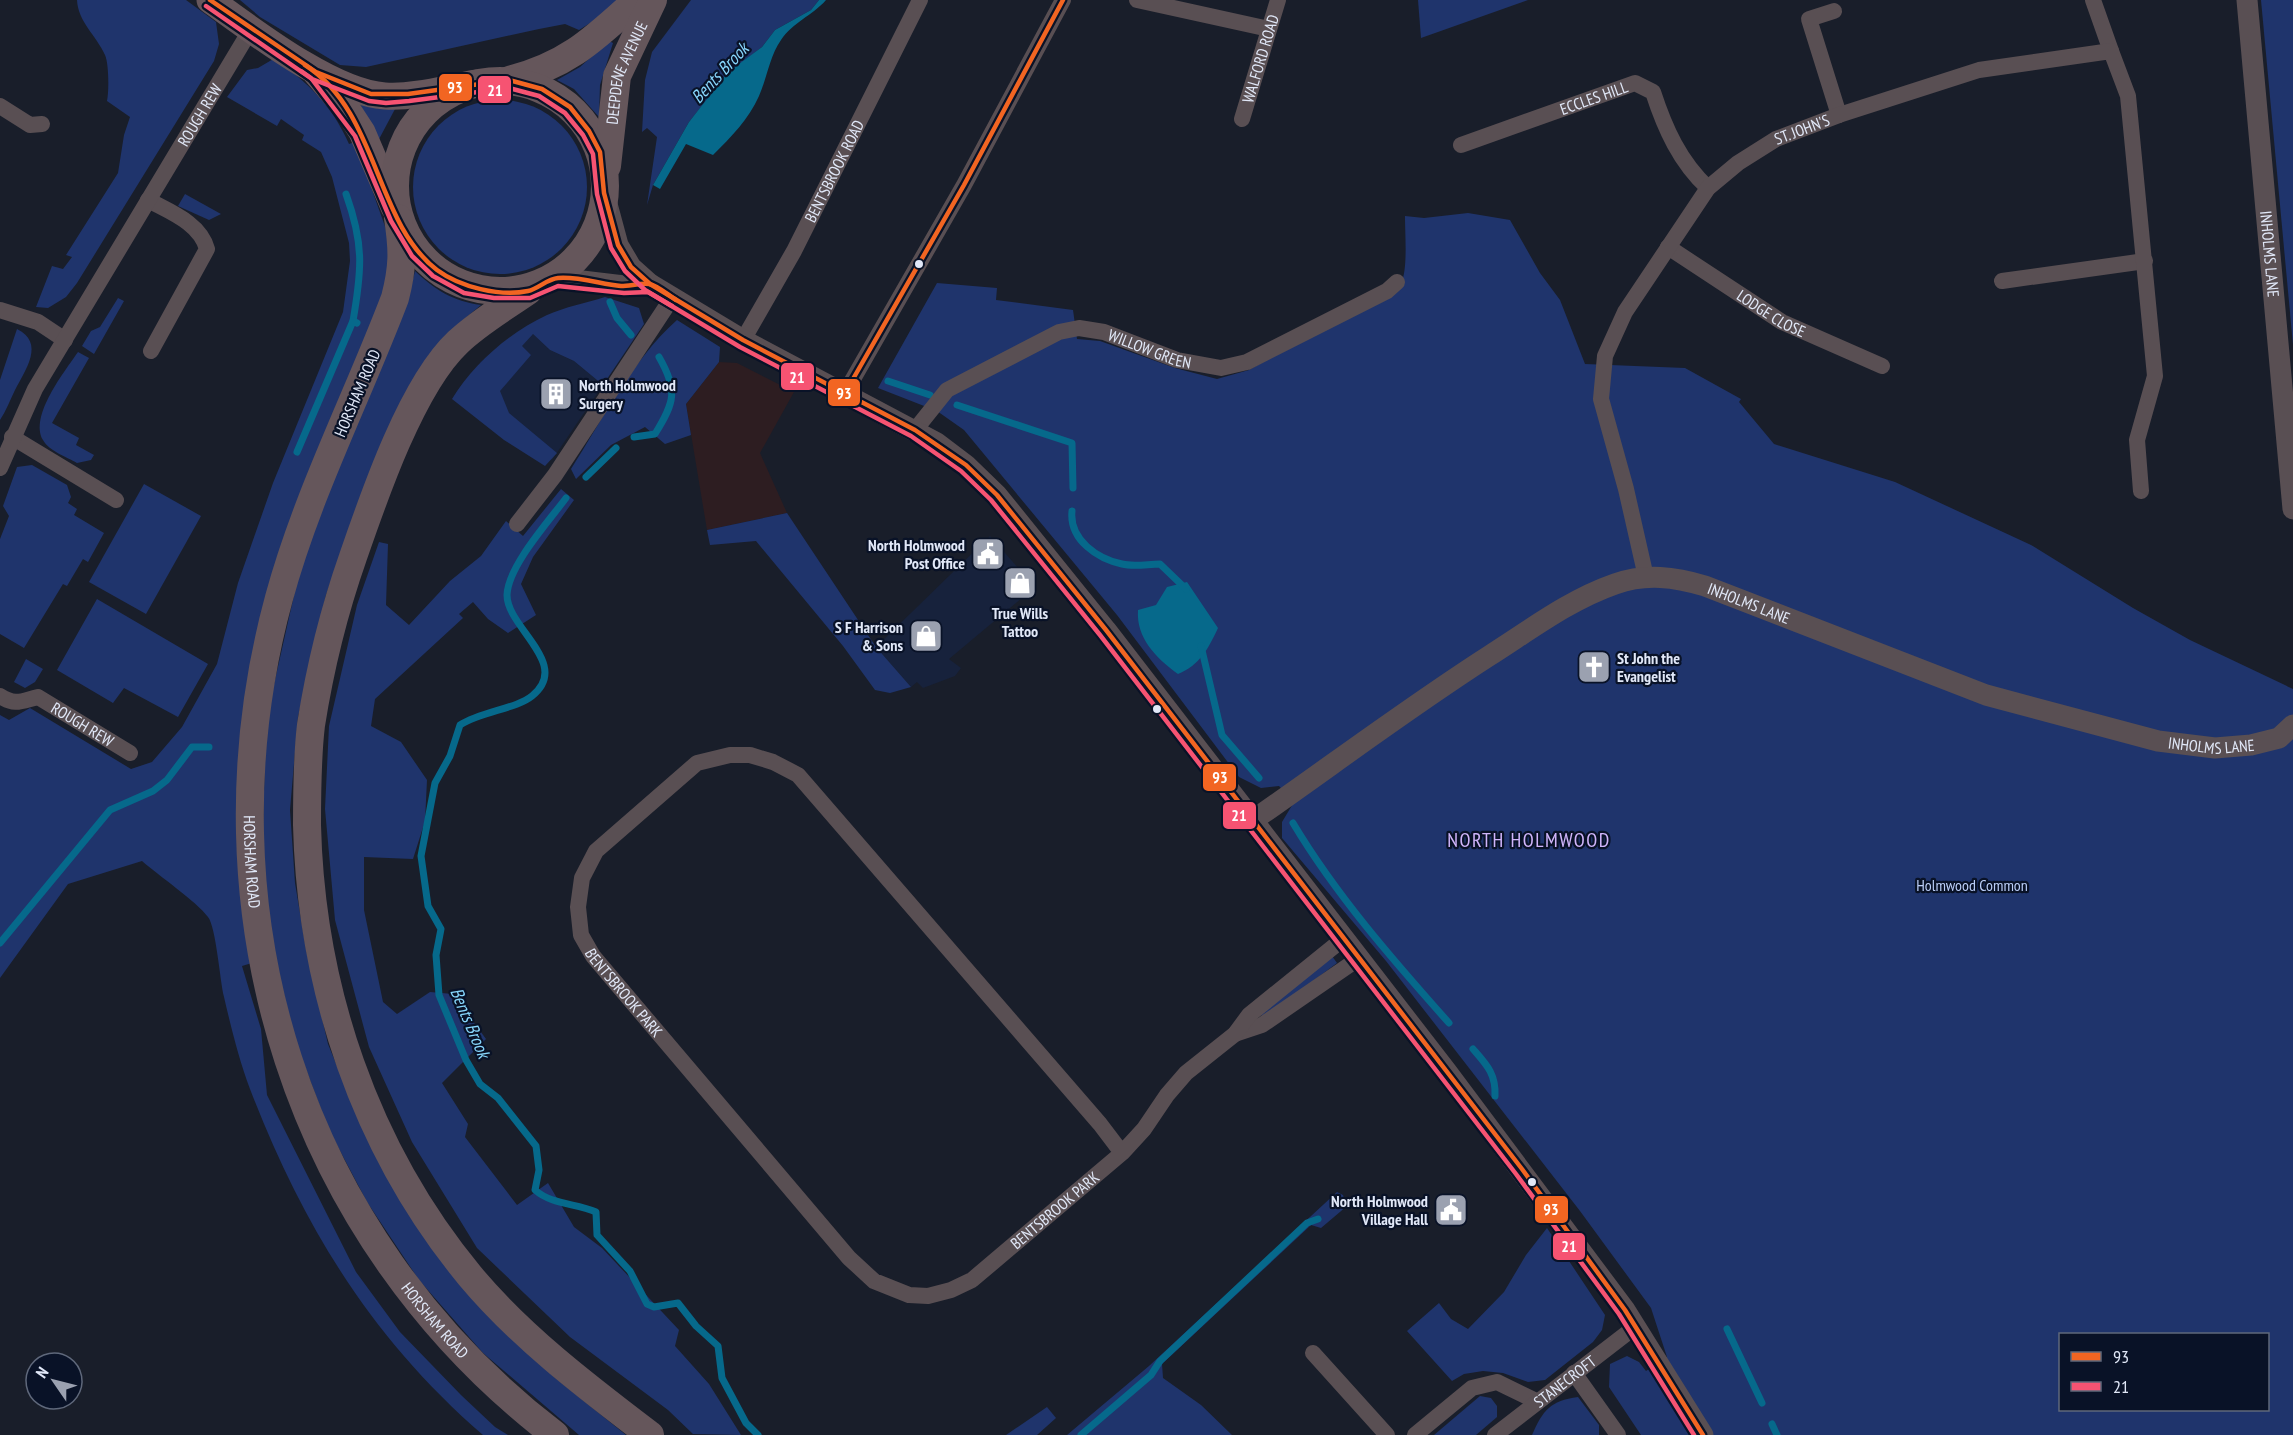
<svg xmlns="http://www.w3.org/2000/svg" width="2293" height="1435" viewBox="0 0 2293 1435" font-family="'PT Sans Narrow',sans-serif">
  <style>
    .built { fill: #17223c }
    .industrial { fill: #2d1d21 }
    .green { fill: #1f346c; fill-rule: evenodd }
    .water { fill: #06698b }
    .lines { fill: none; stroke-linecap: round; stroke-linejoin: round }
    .stream { stroke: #06698b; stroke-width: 7 }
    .minor { stroke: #594f53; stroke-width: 16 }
    .tertiary { stroke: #594f53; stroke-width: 21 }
    .primary { stroke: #67575c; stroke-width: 27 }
    .trunk { stroke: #65565b; stroke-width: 28 }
    .bus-1-casing { stroke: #091227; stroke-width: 9 }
    .bus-2-casing { stroke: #091227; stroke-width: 9 }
    .bus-1 { stroke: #f26522; stroke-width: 4.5 }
    .bus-2 { stroke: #f65372; stroke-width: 4.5 }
    .bus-dot { fill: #e1e8f8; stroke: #091227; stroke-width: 2 }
    .labels { text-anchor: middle; stroke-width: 4.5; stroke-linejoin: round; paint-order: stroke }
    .street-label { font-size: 16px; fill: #e1e8f8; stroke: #091227 }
    .poi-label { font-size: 16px; font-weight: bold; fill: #e1e8f8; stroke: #091227; text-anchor: end }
    .park-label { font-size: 16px; fill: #bbcef8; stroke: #091227 }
    .water-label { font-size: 18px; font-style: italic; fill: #87d6fc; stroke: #091227 }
    .quarter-label { font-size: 20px; letter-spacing: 1.5px; fill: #d0b5fb; stroke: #091227 }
    .line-badge { stroke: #091227; stroke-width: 2 }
    .badge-label { font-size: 16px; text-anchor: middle; font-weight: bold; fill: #fff }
  </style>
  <rect width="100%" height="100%" fill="#191e2a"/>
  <g class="built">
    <polygon points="533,334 550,350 574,361 603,385 552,460 511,433 480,362"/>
    <polygon points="990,536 1035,587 949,659 961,668 955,676 923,688 917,682 911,687 876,647"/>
  </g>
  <polygon class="industrial" points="719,362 737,363 794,392 760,453 787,513 707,530 686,404"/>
  <g class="green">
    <path d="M77,0h109l30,22 3,22 -5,17 -137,222 -11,14 -18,11 -12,-1 16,-41 11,3 9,-12 -6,-2 52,-82 6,-38 6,-18 -23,-16c2,-9 2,-37 -2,-46 -9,-20 -27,-33 -28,-55z"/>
    <polygon points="240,0 620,0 606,13 579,30 565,24 539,29 366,67 340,65 260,17"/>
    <polygon points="691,0 819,0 811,10 775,30 762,47 728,73 689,122 653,185 647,205 657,137 647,128 642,132 645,80 652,52"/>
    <polygon points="1418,0 1528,0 1421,38"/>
    <polygon points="2261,0 2293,0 2293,345"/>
    <polygon points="609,41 613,43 600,85 599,117 574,89 557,80 580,67"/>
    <path d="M275,58c34,27 56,45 74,86l6,-2 32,90 7,28 -6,31 -111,278 -25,394 -10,3 19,63 6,66 89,177 44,60 61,63 34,32 13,8h-25c-112,-97 -180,-209 -233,-346 -11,-29 -19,-62 -26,-92 -4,-16 -8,-70 -16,-80 -12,-16 -49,-41 -66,-56l-74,23 -68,94v-263l9,5 21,-12 101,61 21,-7 30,-35 35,-63 21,-81 35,-100 70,-171 7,-51 -1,-18 -17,-66 -11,-25 -19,-12 2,-5 -23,-16 -4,7 -50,-29 20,-27 11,-2z"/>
    <circle cx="500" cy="187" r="87"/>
    <polygon points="359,102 395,109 378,141"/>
    <polygon points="185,194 221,214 209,220 178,206"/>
    <path d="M1468,213l42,7 30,53 20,27 25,64 100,4 56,31 -2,3 35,42 121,38 136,63 102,63 57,32 103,49v746h-652l-32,-48 1,-23 17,-8 12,6 7,9 21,-14 -16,-49 -71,-97 -194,-250 -104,-123v-16l12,-20 -15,-16 -18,2 -22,-11 -122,-162 -153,-185 -27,-19 -59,-23 59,-105 60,5 -1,12 77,10 4,29 23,2 75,27 42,11 32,-9 152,-86c7,-15 4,-49 4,-68l19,2zM2060,1334h208v76h-208z"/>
    <path d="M415,271c20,19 38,30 66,34l-24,20 -103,191 -28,79 -28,122 -8,93 5,73 11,66 22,95 29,71 197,262 72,58h-47l-96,-82 -64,-73 -52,-78 -39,-74 -33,-88 -21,-87 -12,-89 4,-144 33,-147 30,-86 81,-196z"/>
    <path d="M605,297l34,11 5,16 -41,61 -29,-24 -24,-11 -17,-16 -11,12 9,9 -31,36 9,22 48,40 -12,13 -41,-26 -52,-41c21,-35 58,-67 95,-84 18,-8 39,-12 58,-18z"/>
    <polygon points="118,298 124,301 94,354 82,346 91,331 100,327"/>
    <path d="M677,320l43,27 -1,15 -33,42 5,31 -26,9 -20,-17 -34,18 -35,34 -5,-10c32,-50 61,-109 106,-149z"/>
    <path d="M17,329c28,14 9,40 -2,61 -5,10 -9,21 -15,30v-40z"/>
    <path d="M78,352l11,6 -37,65 27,15 -3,7 18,10 -3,5 -14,3c-10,-6 -28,-12 -34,-23 -14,-24 22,-69 35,-88z"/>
    <polygon points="32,465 67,485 71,497 68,503 77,509 74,515 104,533 88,562 83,559 67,586 63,584 24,648 0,634 0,539 9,516 3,506 17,467"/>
    <polygon points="144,484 201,516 146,614 89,582"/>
    <polygon points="561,489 574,500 533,557 521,584 536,615 508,633 488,619 473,602 459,614 463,618 375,699 371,726 401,742 427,780 425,821 413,859 364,857 364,910 383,1002 397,1014 430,992 453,994 486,1039 442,1083 468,1124 465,1137 517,1205 548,1183 574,1227 602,1248 679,1330 675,1346 709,1384 741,1435 693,1434 668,1410 570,1337 477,1248 412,1142 369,1047 335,920 325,809 329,726 357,605 379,542 388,544 386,605 409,625 450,581 481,556 506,521 523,536"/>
    <polygon points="787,513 876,647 911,687 890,693 875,690 843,646 756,541 710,545 707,530"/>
    <polygon points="97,599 208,664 178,717 124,688 113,703 57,670"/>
    <polygon points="26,659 43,669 35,682 25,688 14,682"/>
    <polygon points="1332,956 1337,963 1264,1018 1259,1013"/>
    <polygon points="1337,1192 1343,1195 1347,1206 1321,1228 1311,1225 1162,1364 1163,1378 1201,1405 1232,1435 1067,1435 1149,1366"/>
    <polygon points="1547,1228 1605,1315 1602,1330 1593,1342 1545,1380 1528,1382 1503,1373 1483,1371 1464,1374 1452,1381 1407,1331 1439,1303 1451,1319 1468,1329 1504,1292 1526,1255"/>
    <polygon points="1480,1396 1491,1398 1497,1406 1497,1417 1476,1435 1434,1435"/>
    <path d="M1578,1397l21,28v10h-67c11,-25 18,-34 46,-38z"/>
    <polygon points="1047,1407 1056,1418 1037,1435 1006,1435"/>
  </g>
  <g class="water">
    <path d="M819,0h7c-14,16 -33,22 -45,40 -11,15 -14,38 -22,56 -11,24 -27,40 -46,59l-27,-11 -26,45 -7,-4 36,-63 39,-50 34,-25 13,-17 36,-20z"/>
    <path d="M1187,582l31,46c-10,21 -18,37 -40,46 -22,-16 -42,-36 -40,-64l18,-5 11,-18z"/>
  </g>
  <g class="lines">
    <g class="stream">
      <path d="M346,194c18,50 16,75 7,127"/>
      <polyline points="610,302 617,318 631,335"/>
      <polyline points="888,381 930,395"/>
      <polyline points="957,405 1072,443 1073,488"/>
      <path d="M634,437l21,-3c20,-32 23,-44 4,-77"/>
      <polyline points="297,452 353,321 357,323"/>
      <polyline points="586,477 616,448"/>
      <path d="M566,498c-17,23 -58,68 -59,97 0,33 65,69 25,101 -16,13 -50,15 -72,29l-10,31 -15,27 -14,73 7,50 13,23 -5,26 3,40 27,65 14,24 18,14 38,48 3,24 -4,20c17,15 41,13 61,22l1,23 33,36 17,33 7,3 24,-4 18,23 22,20 4,32 24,45 12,12"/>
      <path d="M1072,511c-3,29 26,48 50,53 12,3 26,0 38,0l26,25"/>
      <polyline points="1201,646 1222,735 1259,778"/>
      <path d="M1293,823c43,72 100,137 156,200"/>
      <polyline points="0,943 110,810 153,791 167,780 192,747 209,747"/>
      <path d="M1473,1049c14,16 23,25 22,47"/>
      <polyline points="1727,1329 1762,1403"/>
      <polyline points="1772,1424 1777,1435"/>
      <polyline points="1081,1435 1151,1375 1160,1361 1307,1223 1318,1219"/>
    </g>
    <g class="minor">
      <polyline points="1137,0 1269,29"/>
      <polyline points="2093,0 2111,51"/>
      <polyline points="1834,11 1809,19 1839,115"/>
      <polyline points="0,106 30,125 42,124"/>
      <path id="s1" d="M1242,119l36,-119"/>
      <path id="s2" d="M1461,145l174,-62 18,9c12,37 27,70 55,96"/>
      <path d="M148,200c22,12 52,23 59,49l-56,102"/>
      <path id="s3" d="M1668,247l114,75 100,44"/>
      <polyline points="2002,281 2145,261"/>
      <polyline points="0,310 38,322 65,340"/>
      <path id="s4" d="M743,340l51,-89 126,-251"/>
      <polyline points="845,393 964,185 1063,0"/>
      <path id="s5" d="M915,430l32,-40 112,-58 20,-4 25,4 73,28 44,8 26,-6 140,-71 10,-9"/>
      <polyline points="12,437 116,500"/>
      <path id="s6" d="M0,468l35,-79 216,-360"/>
      <polyline points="517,524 555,475 672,298"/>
      <path id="s7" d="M1646,577l-20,-88 -25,-90 4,-43 20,-44 83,-124 30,-25 38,-24 63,-24 140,-45 132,-19 17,45 27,280 -18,64 4,51"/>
      <path id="s8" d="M0,696c16,10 21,5 38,1l92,56"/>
      <polyline points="1235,1034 1262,1025 1358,959"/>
      <path id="s9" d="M1122,1153l-22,-29 -302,-349 -25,-13 -23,-7h-20l-33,8 -101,88 -14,27 -4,29 3,28 12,21 256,302 25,23 35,14 19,1 23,-6 21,-10 150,-127 22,-24 23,-34 19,-22 49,-39 14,-19 94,-76"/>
      <polyline points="1313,1353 1387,1435"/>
      <polyline points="1574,1373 1618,1435"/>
      <polyline points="1415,1435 1472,1388 1497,1382 1536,1401"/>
      <path id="s10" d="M1495,1435l140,-108"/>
    </g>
    <g class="tertiary">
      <path id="s11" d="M2247,0l46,509"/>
      <polyline points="604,193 618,245 631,267 650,284 743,340 937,443 966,465 997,495 1106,630 1447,1072 1625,1310 1703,1435"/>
      <polyline points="557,278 624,286 650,284"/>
      <path id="s12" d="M1252,821c79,-55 156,-113 237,-165 41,-26 80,-56 126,-72 31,-11 60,-7 90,2l281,109 172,46 57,7 36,-3 28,-7 14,-13"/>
    </g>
    <g class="primary">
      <path d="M210,0c43,31 123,93 175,96 29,2 62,-8 91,-13"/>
      <polyline points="317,74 347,109 362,132 394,207"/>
    </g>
    <g class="trunk">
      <path d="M509,80c59,-15 85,-41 128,-80"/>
      <circle cx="500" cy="186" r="105"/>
      <path id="s13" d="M607,166l10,-90 36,-76"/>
      <path id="s14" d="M398,218c5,32 5,49 -3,80 -38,100 -88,197 -116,300 -85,312 18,640 276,837"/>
      <path d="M528,291c-23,16 -49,31 -70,51 -46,43 -84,154 -105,215 -19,54 -33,111 -42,168 -4,33 -4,67 -4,100 4,163 58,324 163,451 51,61 117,111 180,159"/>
    </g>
    <defs>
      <g id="bus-1">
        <polyline points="210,0 316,72 371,94 408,94 509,80 542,89 570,107 589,131 600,152 604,193 618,245 631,267 650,284 743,340 915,430 966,465 997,495 1106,630 1522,1169 1625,1310 1703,1435"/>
        <path d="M305,65c74,47 69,157 132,205 23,17 63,27 91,21 10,-2 19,-12 30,-13 19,-2 43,6 63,8 9,0 19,-3 28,-2 8,1 19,11 27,16"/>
        <polyline points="845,393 964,185 1063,0"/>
      </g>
      <g id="bus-2">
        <polyline points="206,6 312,79 369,101 386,103 409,101 509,88 539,96 565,113 583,135 593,154 597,194 611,248 625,271 645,290 740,347 911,436 961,471 991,500 1100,635 1516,1174 1619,1314 1694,1435"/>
        <polyline points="301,71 311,78 355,136 391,221 412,256 433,276 464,293 494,298 530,298 558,286 624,293 648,292 672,306"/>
      </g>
    </defs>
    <use href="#bus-1" class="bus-1-casing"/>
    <use href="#bus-2" class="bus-2-casing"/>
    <use href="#bus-1" class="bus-1"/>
    <use href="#bus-2" class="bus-2"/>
  </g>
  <defs>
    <symbol id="building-square" viewBox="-11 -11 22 22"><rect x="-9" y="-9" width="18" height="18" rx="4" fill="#9ba1b0" stroke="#091227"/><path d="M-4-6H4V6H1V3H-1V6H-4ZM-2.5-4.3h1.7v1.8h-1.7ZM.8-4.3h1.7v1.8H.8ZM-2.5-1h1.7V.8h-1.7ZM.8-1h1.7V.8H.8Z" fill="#fff"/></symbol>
    <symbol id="civic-square" viewBox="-11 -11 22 22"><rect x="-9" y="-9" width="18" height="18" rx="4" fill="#9ba1b0" stroke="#091227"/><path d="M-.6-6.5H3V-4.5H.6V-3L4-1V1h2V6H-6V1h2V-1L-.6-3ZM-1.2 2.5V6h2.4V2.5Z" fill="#fff"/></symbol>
    <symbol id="shop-square" viewBox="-11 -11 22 22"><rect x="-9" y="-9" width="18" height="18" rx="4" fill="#9ba1b0" stroke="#091227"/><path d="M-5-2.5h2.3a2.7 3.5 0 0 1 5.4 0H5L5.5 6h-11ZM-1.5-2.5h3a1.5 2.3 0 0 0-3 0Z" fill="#fff"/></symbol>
    <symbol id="church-square" viewBox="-11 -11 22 22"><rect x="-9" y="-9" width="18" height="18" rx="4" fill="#9ba1b0" stroke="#091227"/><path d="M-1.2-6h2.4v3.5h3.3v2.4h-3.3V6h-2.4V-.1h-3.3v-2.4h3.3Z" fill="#fff"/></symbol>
  </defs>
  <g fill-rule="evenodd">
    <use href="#building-square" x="537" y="375" width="38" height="38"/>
    <use href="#civic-square" x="969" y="535" width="38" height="38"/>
    <use href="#shop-square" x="1001" y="564" width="38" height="38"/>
    <use href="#shop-square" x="907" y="617" width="38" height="38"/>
    <use href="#church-square" x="1575" y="648" width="38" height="38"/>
    <use href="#civic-square" x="1432" y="1191" width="38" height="38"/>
  </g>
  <g class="bus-dot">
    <circle cx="919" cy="264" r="5"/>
    <circle cx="1157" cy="709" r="5"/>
    <circle cx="1532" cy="1182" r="5"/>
  </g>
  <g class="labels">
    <g class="street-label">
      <text dy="6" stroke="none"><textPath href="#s1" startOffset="63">WALFORD ROAD</textPath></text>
      <text dy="6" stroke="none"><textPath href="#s13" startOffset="96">DEEPDENE AVENUE</textPath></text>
      <text dy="6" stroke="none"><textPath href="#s2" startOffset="141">ECCLES HILL</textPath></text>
      <text dy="6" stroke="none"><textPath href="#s6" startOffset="406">ROUGH REW</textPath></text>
      <text dy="6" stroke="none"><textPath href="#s7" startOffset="536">ST. JOHN'S</textPath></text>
      <text dy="6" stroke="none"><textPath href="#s4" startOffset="192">BENTSBROOK ROAD</textPath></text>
      <text dy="6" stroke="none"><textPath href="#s11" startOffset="255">INHOLMS LANE</textPath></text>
      <text dy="6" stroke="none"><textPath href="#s3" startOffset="123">LODGE CLOSE</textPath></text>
      <text dy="6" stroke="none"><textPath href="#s5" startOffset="272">WILLOW GREEN</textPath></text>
      <text transform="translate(357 393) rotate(-67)" y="6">HORSHAM ROAD</text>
      <text dy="6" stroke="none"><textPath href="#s12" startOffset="573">INHOLMS LANE</textPath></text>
      <text dy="6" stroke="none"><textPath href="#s8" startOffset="92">ROUGH REW</textPath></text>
      <text dy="6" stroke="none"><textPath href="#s12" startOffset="1059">INHOLMS LANE</textPath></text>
      <text dy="6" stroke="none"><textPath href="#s14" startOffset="669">HORSHAM ROAD</textPath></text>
      <text dy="6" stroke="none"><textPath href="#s9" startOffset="898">BENTSBROOK PARK</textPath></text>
      <text dy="6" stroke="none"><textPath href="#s9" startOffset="1492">BENTSBROOK PARK</textPath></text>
      <text dy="6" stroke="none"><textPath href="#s14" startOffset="1172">HORSHAM ROAD</textPath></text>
      <text dy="6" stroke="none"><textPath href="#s10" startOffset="88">STANECROFT</textPath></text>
    </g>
    <g class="poi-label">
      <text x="579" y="391" text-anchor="start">North Holmwood<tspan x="579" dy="18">Surgery</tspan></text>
      <text x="965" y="551">North Holmwood<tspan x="965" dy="18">Post Office</tspan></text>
      <text x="1020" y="619" text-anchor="middle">True Wills<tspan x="1020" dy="18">Tattoo</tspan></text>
      <text x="903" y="633">S F Harrison<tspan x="903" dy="18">&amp; Sons</tspan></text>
      <text x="1617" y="664" text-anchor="start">St John the<tspan x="1617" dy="18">Evangelist</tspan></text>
      <text x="1428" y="1207">North Holmwood<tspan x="1428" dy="18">Village Hall</tspan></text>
    </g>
    <g class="park-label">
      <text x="1972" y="891">Holmwood Common</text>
    </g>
    <g class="water-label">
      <text transform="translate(720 73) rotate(-47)" y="6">Bents Brook</text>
      <text transform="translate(470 1023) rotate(67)" y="6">Bents Brook</text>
    </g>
    <g class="quarter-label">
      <text x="1529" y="847">NORTH HOLMWOOD</text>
    </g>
  </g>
  <g class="line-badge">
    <rect x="438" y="73" width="35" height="29" rx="6" fill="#f26522"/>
    <rect x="477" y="75" width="35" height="29" rx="6" fill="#f65372"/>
    <rect x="780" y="362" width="35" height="29" rx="6" fill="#f65372"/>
    <rect x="827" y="378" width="34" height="29" rx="6" fill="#f26522"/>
    <rect x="1202" y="763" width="35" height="29" rx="6" fill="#f26522"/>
    <rect x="1222" y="801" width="35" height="29" rx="6" fill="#f65372"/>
    <rect x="1534" y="1195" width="35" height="29" rx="6" fill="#f26522"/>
    <rect x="1552" y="1232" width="34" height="29" rx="6" fill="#f65372"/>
  </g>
  <g class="badge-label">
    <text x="455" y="93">93</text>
    <text x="495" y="96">21</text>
    <text x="797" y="383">21</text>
    <text x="844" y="399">93</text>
    <text x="1220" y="783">93</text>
    <text x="1239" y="821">21</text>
    <text x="1551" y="1215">93</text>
    <text x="1569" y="1252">21</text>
  </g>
  <rect x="2059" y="1333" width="210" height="78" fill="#091227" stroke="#5f687b" stroke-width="1.5"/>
  <rect x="2071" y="1352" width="30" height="9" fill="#f26522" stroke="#5f687b" stroke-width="1.5"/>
  <text x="2113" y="1363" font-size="18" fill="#e1e8f8">93</text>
  <rect x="2071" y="1382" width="30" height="9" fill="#f65372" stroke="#5f687b" stroke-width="1.5"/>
  <text x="2113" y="1393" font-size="18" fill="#e1e8f8">21</text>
  <g transform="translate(54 1381) rotate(305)"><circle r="28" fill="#091227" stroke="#5f687b" stroke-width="1.5"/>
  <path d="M0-4.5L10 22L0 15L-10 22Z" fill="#9ba1b0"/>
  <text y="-9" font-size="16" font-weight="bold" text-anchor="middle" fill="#e1e8f8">N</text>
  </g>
</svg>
